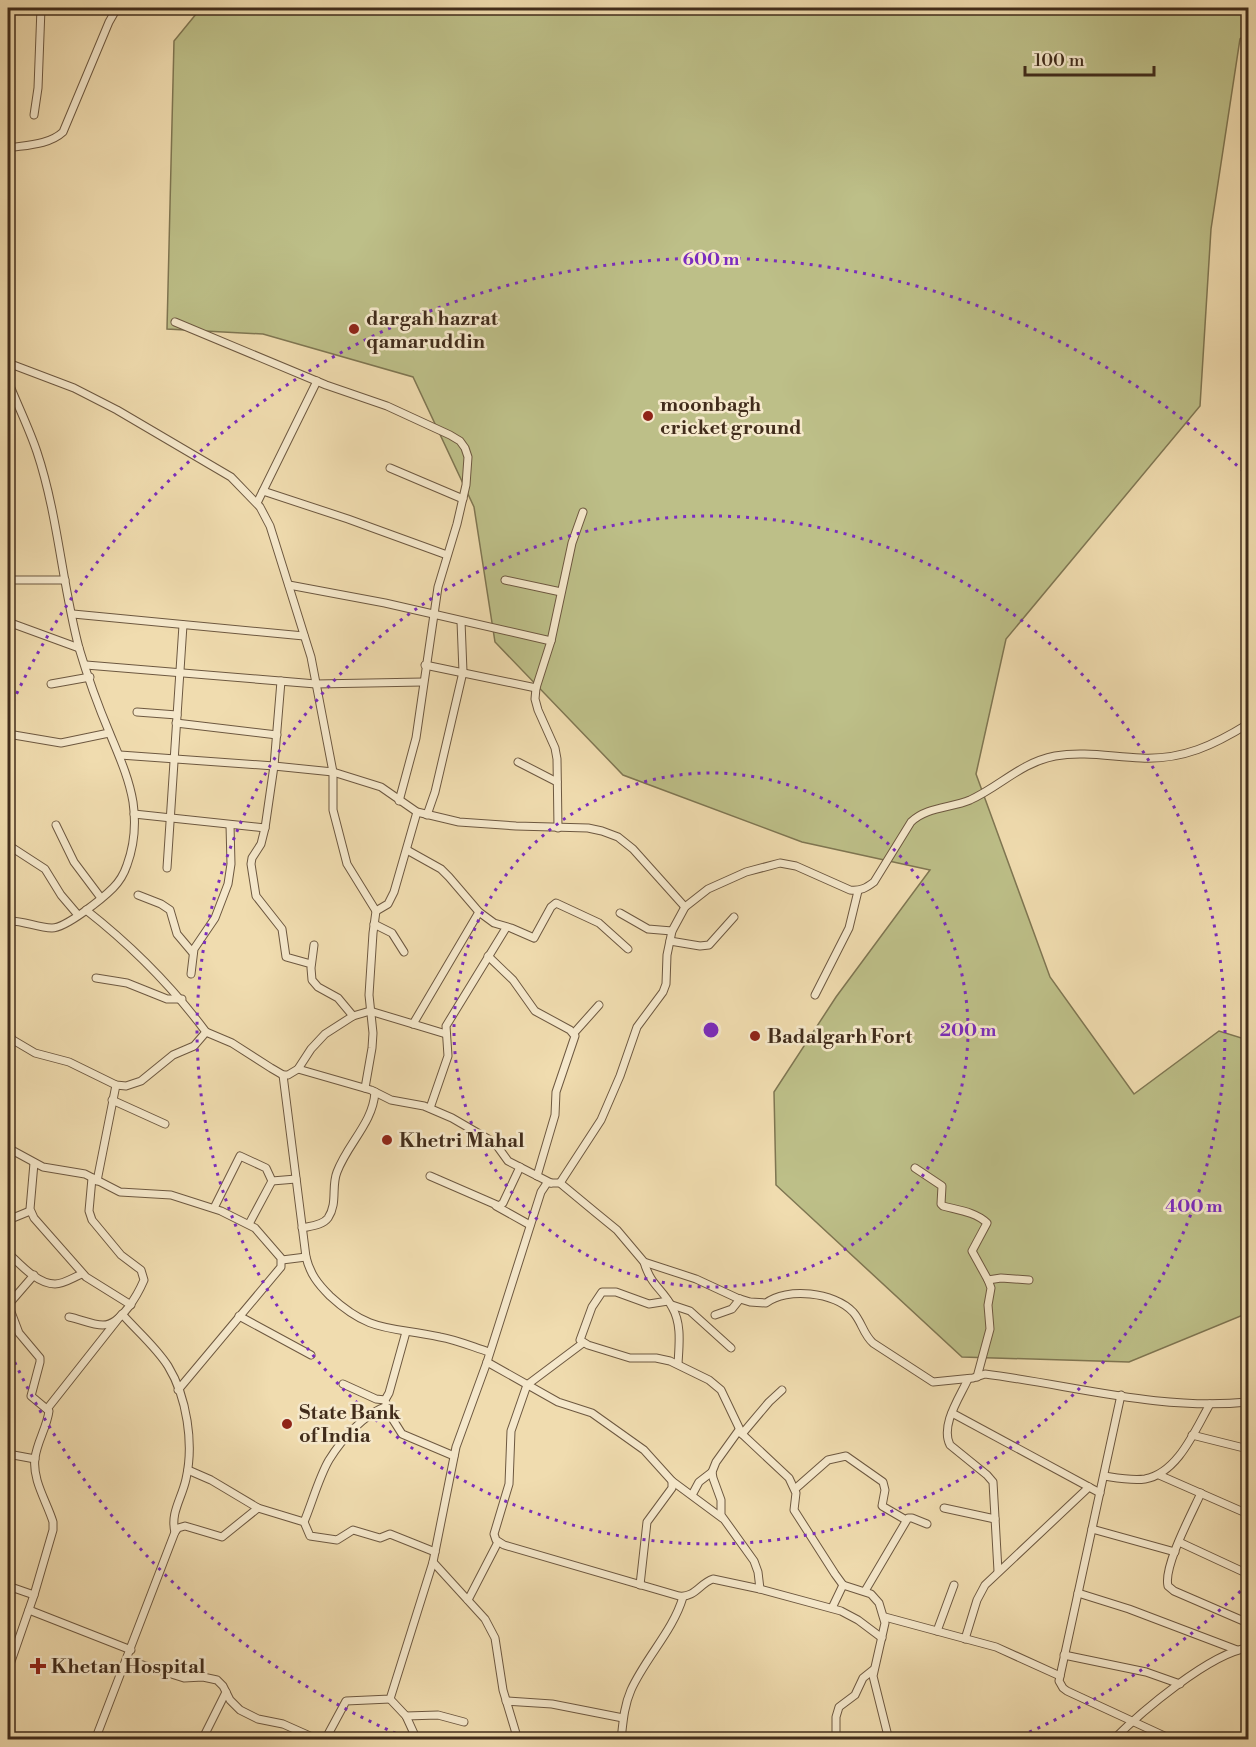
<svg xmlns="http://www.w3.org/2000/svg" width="1256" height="1747" viewBox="0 0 1256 1747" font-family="'Libre Bodoni',serif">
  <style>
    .green { fill: #bdbf88; stroke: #7f7652; stroke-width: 1.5 }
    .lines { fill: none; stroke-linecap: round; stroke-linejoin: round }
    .street-casing { stroke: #6d5840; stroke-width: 9 }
    .street { stroke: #f5e8cb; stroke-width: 7 }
    .ring { fill: none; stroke: #7b2cbf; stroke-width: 3; stroke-dasharray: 3 6 }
    .poi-dot { fill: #8f2418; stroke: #f5e8cb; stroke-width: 2 }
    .labels { text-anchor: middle; stroke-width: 5; stroke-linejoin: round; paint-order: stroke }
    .poi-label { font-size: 20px; font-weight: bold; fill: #412c1b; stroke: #f5e8cb; text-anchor: start }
    .centre { fill: #7b2cbf; stroke: #f5e8cb; stroke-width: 3 }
    .ring-label { font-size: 18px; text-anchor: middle; font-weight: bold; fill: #7b2cbf; stroke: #f5e8cb; stroke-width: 5; stroke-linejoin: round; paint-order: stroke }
  </style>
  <rect width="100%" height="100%" fill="#f0dcaf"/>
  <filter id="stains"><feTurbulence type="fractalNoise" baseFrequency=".00333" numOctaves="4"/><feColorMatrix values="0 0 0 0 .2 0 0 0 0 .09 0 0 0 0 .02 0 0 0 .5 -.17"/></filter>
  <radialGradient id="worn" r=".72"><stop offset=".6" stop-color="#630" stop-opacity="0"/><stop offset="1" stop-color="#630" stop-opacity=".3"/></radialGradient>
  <polygon class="green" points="201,8 1248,8 1248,32 1240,39 1211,229 1200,406 1006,639 976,774 1050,977 1134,1094 1219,1031 1248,1040 1248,1313 1129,1362 962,1357 776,1185 774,1092 836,997 930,870 802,842 623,775 495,642 474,507 413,377 263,334 167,329 174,41"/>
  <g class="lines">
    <defs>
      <g id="street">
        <polyline points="34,115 38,88 41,8"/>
        <path d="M8,148c18,-3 41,-3 55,-16l46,-110 8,-14"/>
        <polyline points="175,322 326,385 387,406 450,435 460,441 465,448 468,457 466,485 457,524 438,587 416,738 399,801"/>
        <polyline points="8,363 74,388 117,410 231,477 260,507 270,526 311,657 333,772 333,810 347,864 376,911 373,933 369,995 373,1033 372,1048 365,1088"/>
        <path d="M8,381c9,23 21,47 29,71 21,63 25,132 42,196 8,27 20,60 31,86 9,22 19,44 23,68 3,21 1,44 -6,63 -3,9 -8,17 -14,23 -10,10 -47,40 -61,40 -15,0 -29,-8 -44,-7"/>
        <polyline points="390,468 463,499"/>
        <polyline points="263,491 348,519 447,555"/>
        <polyline points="257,503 317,381"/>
        <polyline points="8,580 65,580"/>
        <polyline points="505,580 561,592"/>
        <polyline points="289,585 385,603 551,641"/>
        <polyline points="73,614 304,636"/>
        <polyline points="8,622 79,648"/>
        <polyline points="86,665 316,684 423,682"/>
        <polyline points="425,665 536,688"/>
        <polyline points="281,681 274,766 265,828 261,844 252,858 251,864 256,896 282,929 286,957 311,964"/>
        <polyline points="51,684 90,677"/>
        <polyline points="137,712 177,715"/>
        <polyline points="176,723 277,735"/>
        <polyline points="8,734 61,743 109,733"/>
        <polyline points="120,755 274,766 333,772 381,787 417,812 459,822 516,826 588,828 602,831 618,837 633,849 685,907"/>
        <polyline points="518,762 557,782"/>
        <polyline points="134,814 265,828"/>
        <polyline points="427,815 435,792 463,672 461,621"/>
        <polyline points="56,825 74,862 101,898"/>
        <polyline points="558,828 557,759 555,748 538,710 535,699 536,688 551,641 572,543 583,512"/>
        <polyline points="8,845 45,869 61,895 78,915"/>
        <polyline points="407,850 441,869 449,877 479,912 494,923 511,928 534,938 551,907 556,903 599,923 628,949"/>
        <polyline points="167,868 183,625"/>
        <polyline points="138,895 161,904 170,910 177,934 193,953"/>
        <path d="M86,910c46,36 85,75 120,122"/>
        <polyline points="376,911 388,904 394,892 417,812"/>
        <polyline points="620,913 648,929 672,931"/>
        <polyline points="374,924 392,933 404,952"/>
        <polyline points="670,941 700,946 709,945 734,917"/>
        <polyline points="314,945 311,968 312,980 318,987 338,998 353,1016"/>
        <polyline points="488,956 513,980 535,1011 570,1030 575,1036 556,1092 555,1115 537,1176"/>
        <polyline points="191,974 194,949 215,918 228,884 231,864 230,825"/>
        <polyline points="96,978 127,983 167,999 182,999"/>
        <polyline points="8,994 8,1033 13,1040 35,1053 69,1062 116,1085 126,1086 141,1081 173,1055 194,1046 206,1032 232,1043 271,1068 283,1075 288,1075 298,1069 311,1049 325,1034 353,1016 370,1011 446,1034"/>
        <polyline points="815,995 849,928 858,891"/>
        <polyline points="413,1024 479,912"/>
        <polyline points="574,1033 599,1005"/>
        <polyline points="298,1069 371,1090 391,1100 424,1106 452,1118 495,1143 508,1161 551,1183"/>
        <path d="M283,1075l23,182c4,17 12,27 24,39 41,38 61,30 110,41 17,3 33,10 49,15"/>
        <polyline points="112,1100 165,1124"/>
        <polyline points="430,1108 448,1056 446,1026 506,928"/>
        <polyline points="8,1148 43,1167 85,1174 120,1192 171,1195 221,1211 255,1228 281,1258 281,1267 178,1390"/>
        <polyline points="34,1163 30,1209 34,1218 86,1277 131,1305"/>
        <path d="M915,1168l27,18 -1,18 2,2c15,4 33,6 44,17l-15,28 16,29 3,8 -3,17 2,24 -13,48"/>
        <polyline points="430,1176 499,1206 503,1203 520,1167"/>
        <polyline points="97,1181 116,1085"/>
        <polyline points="272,1181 296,1179"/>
        <path d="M560,1183l41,-63 19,-44 17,-49 26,-35 3,-8 1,-29 5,-24 13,-24 23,-18 38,-17 34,-9 16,3 54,24c11,1 16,-2 24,-8l37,-60c15,-15 40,-14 59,-22 31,-14 50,-37 85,-44 29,-5 57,1 86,2 42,2 73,-13 107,-34"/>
        <polyline points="496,1206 530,1225"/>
        <polyline points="214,1208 240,1156 266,1168 272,1181 249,1224"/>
        <polyline points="8,1220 30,1211"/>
        <path d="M302,1228c9,-2 21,-3 26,-10 10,-15 3,-31 9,-46 11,-29 36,-49 38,-80"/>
        <path d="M8,1253c12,11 29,31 47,31 9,0 19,-7 27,-10"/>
        <polyline points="282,1260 306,1257"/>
        <path d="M644,1262c7,24 18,26 28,45 10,17 7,38 6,57"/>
        <polyline points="988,1280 1001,1278 1029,1280"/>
        <polyline points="668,1301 649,1304 616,1292 602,1292 592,1307 580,1340 588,1345 630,1358 656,1358 670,1361 709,1380 721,1390 742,1434 789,1478 796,1493 794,1510 835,1574 843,1585 871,1594 879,1603 885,1623 873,1676 889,1740"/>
        <path d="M8,1304l11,29 21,25v4l-9,34 18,15c-2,16 -12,31 -14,47 -3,22 12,44 18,64v8l-19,65 -26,75"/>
        <polyline points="8,1305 34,1275"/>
        <polyline points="672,1305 690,1311 731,1348"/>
        <polyline points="715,1315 732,1309 740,1299"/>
        <polyline points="239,1316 311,1355"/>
        <path d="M69,1317c11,2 23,8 34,8 18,0 35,-31 41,-45l-3,-10 -20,-15 -29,-35 -3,-9 3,-33"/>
        <path d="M583,1343l-56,42 -16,46 -2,53 -15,50 2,6 8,5 175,51c16,2 21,-13 34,-17l47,10 81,22 17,9 24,18"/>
        <polyline points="487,1362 558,1402 592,1413 644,1450 672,1481 672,1488 647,1522 640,1585"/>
        <path d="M968,1379c-8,18 -28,46 -18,66l37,30 6,7 5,89"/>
        <polyline points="343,1384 376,1399 385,1400 389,1393 406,1332"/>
        <polyline points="1121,1395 1059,1681 1063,1688 1067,1691 1173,1740"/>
        <polyline points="386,1403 390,1415 402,1434 454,1456"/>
        <path d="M47,1409l75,-95c15,17 34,33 46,52 19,31 26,78 18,113 -4,19 -16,34 -11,53"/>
        <polyline points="952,1413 1100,1493"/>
        <polyline points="739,1430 716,1462 712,1472 713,1478 721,1500 721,1515 754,1561 758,1572 760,1589"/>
        <polyline points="742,1434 769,1402 782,1390"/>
        <polyline points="1192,1435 1248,1449"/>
        <polyline points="8,1454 35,1459"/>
        <polyline points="188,1470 211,1480 258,1508 304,1522 310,1536 337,1540 353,1530 380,1538 390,1534 435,1552"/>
        <polyline points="1159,1475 1248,1514"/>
        <path d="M1104,1476c13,2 28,5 41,3 33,-6 50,-49 65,-75"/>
        <polyline points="672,1481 722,1518"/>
        <polyline points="795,1489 828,1460 846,1456 883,1482 885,1490 882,1506 906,1520"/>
        <path d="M1201,1493c-9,20 -38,74 -33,93l6,5 74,32"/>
        <polyline points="692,1495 699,1482 712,1472"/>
        <polyline points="944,1508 995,1519"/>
        <path d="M304,1522c8,-19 15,-45 25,-62 13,-21 35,-46 58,-54"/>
        <polyline points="1092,1529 1175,1552"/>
        <polyline points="1179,1542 1248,1574"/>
        <polyline points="433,1562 485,1619 495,1638 503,1690 518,1740"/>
        <polyline points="8,1586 34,1595"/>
        <polyline points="865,1591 908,1518 912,1518 927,1524"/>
        <polyline points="1078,1593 1129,1609 1237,1650"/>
        <polyline points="468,1600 498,1542"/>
        <polyline points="832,1608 843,1585"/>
        <polyline points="29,1610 131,1650"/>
        <polyline points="885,1617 996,1647 1060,1676"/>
        <polyline points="937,1631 954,1585"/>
        <polyline points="965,1639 977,1600 985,1585 1089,1487"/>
        <polyline points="1064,1655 1146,1672 1180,1684"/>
        <polyline points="127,1660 184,1678 203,1677 217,1680 223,1686 230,1700 240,1710 258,1719 283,1724 319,1740"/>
        <polyline points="390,1699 406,1716 417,1740"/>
        <polyline points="506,1701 552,1704 623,1718"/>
        <polyline points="406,1716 438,1715 464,1722"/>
        <polyline points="8,1737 12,1740"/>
        <polyline points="95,1740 175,1532 178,1528 185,1526 222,1537 258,1508"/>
        <polyline points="202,1740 226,1692"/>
        <path d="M325,1740l21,-39 44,-2 43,-137 23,-115 31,-85 54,-170 6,-9h13l35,29 22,18 27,32 52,17 41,19 13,4 16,1c21,-16 68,-11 87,9 9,10 10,22 20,31l60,39 40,-4 12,-4c87,11 175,37 263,28"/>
        <path d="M621,1740c2,-18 3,-34 10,-50 15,-33 42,-59 52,-93"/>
        <polyline points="836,1740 836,1717 839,1707 855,1695 863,1678 873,1670"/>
        <path d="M1113,1740c28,-28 97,-87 135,-92"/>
      </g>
    </defs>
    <use href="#street" class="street-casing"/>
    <use href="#street" class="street"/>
  </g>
  <g class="ring">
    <circle cx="711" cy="1030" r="257"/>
    <circle cx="711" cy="1030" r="514"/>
    <path d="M1247 1585A771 771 0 0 1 1018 1737M404 1737A771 771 0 0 1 9 1350M9 710A771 771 0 0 1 1247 475"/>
  </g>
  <g class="poi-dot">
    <circle cx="354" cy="329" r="6"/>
    <circle cx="648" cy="416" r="6"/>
    <circle cx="755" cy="1036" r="6"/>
    <circle cx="387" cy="1140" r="6"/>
    <circle cx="287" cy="1424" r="6"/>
    <path d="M35 1657h6v6h6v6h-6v6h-6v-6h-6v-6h6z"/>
  </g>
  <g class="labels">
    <g class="poi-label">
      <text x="366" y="325">dargah hazrat<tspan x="366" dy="23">qamaruddin</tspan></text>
      <text x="660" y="411">moonbagh<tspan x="660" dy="23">cricket ground</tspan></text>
      <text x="767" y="1043">Badalgarh Fort</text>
      <text x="399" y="1147">Khetri Mahal</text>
      <text x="299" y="1419">State Bank<tspan x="299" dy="23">of India</tspan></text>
      <text x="51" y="1673">Khetan Hospital</text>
    </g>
  </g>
  <circle cx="711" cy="1030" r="9" class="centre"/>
  <g class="ring-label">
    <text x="711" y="265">600 m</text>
    <text x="968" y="1036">200 m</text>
    <text x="1194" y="1212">400 m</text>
  </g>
  <rect width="1256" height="1747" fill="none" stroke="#f0dcaf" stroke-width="30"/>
  <rect x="9" y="9" width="1238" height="1729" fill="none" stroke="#412c1b" stroke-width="3"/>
  <rect x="15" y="15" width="1226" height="1717" fill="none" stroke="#412c1b" stroke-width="1.5"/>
  <path d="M1025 66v9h129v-9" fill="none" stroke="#412c1b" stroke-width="3"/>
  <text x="1034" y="66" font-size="18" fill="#412c1b" stroke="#f5e8cb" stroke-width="4.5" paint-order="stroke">100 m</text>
  <rect width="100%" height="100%" filter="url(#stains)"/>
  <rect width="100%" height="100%" fill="url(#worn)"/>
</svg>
